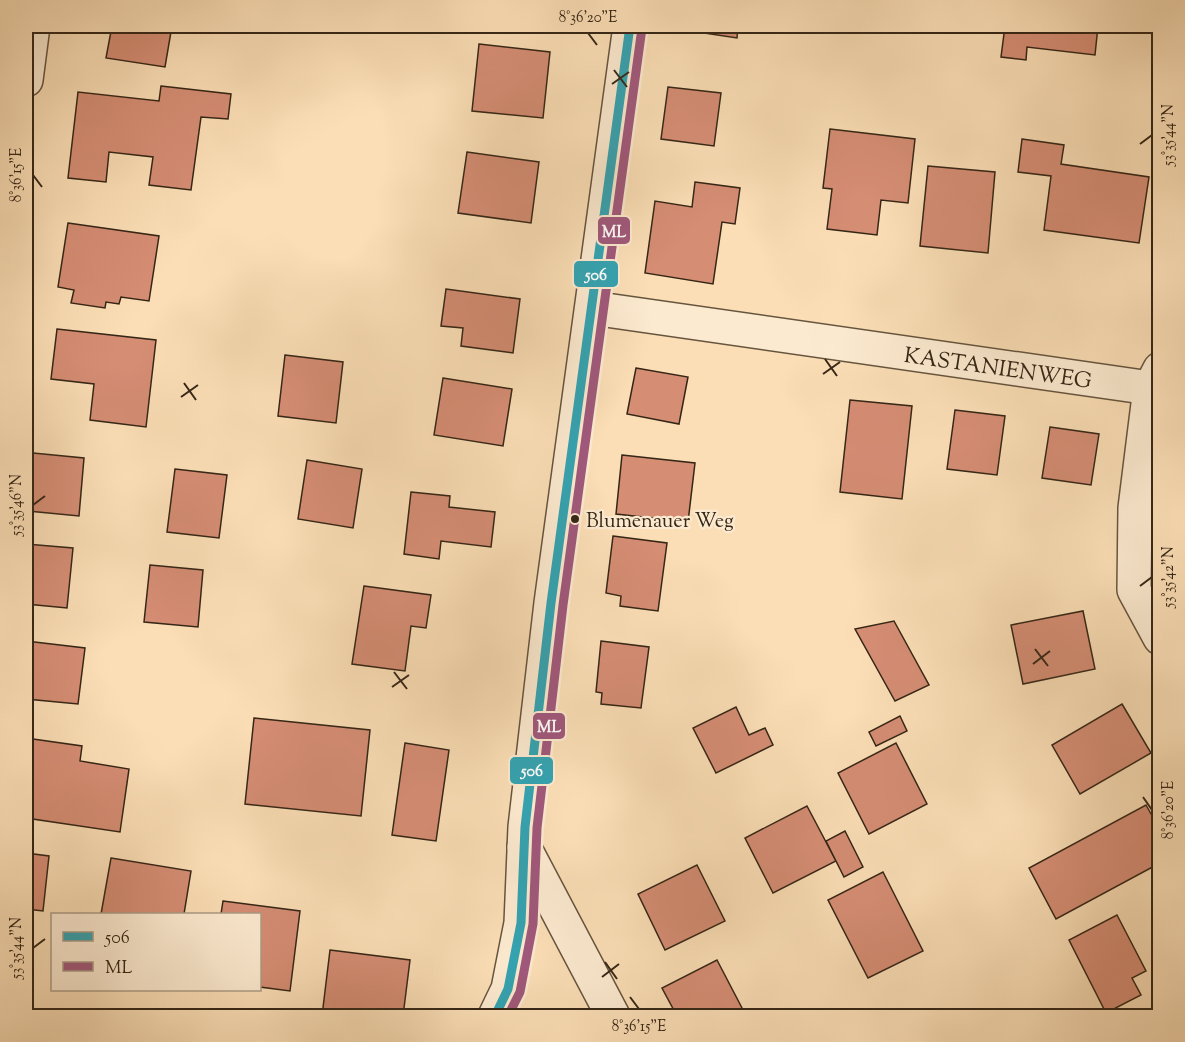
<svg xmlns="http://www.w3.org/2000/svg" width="1185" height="1042" viewBox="0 0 1185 1042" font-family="'Sorts Mill Goudy',serif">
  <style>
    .building { fill: #d58d74; stroke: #352616; stroke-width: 1.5 }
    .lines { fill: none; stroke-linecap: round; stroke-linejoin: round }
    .minor-casing { stroke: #66543e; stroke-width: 36 }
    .minor { stroke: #fcead0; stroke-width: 33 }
    .bus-1-casing { stroke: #fcead0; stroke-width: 14 }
    .bus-2-casing { stroke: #fcead0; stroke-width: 14 }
    .bus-1 { stroke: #34a3b1; stroke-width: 9 }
    .bus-2 { stroke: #a0587b; stroke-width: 9 }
    .ticks { fill: none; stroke: #352616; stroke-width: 2 }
    .bus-dot { fill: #352616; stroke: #fcead0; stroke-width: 2 }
    .labels { text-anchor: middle; stroke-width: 4.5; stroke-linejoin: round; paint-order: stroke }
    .bus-label { font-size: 20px; fill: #352616; stroke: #fcead0; text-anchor: start }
    .street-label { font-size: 22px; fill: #352616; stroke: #fcead0 }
    .line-badge { stroke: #fcead0; stroke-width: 2 }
    .badge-label { font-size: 16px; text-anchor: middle; font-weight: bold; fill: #fff }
    .neatline { fill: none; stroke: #352616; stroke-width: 2 }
    .ticks-label { font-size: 15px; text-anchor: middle; fill: #352616 }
  </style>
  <rect width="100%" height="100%" fill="#fbdeb6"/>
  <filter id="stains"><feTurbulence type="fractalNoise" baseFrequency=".00333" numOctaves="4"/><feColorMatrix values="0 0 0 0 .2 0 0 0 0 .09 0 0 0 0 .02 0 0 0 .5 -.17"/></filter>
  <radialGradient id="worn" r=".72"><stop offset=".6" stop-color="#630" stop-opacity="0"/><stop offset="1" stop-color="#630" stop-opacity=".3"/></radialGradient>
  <g class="building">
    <polygon points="112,26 172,26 165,67 106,58"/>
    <polygon points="678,26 738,26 737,38 678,29"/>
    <polygon points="1005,26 1098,26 1095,55 1027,47 1026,60 1001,57"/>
    <polygon points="479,44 550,52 543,118 472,111"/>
    <polygon points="161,86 231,94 228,119 201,117 191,190 149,185 153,157 109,152 106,182 68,178 78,92 159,101"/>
    <polygon points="668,87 721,93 714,146 661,139"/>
    <polygon points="830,129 915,139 908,203 881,200 877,235 827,229 832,189 823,188"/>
    <polygon points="1022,139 1064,145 1061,164 1149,177 1139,243 1044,230 1051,176 1018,172"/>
    <polygon points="467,152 539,162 531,223 458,213"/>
    <polygon points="928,166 995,172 988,253 920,246"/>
    <polygon points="695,182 740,188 735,224 722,222 713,284 645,273 655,201 692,207"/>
    <polygon points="68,223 159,236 149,301 121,297 119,304 106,302 105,308 71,303 74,290 58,287"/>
    <polygon points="446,289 520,299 513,353 461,346 463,328 441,326"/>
    <polygon points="57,329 156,340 146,427 90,420 94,384 51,379"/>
    <polygon points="285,355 343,362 336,423 278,416"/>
    <polygon points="636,368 688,377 679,424 627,414"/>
    <polygon points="443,378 512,389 503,446 434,435"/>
    <polygon points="850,400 912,406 902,499 840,492"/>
    <polygon points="955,410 1005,416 997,475 947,469"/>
    <polygon points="1050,427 1099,434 1091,485 1042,478"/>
    <polygon points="33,453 84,458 79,516 28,511"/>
    <polygon points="622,455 695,463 688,522 616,514"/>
    <polygon points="307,460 362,469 353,528 298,519"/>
    <polygon points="175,469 227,475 219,538 167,532"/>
    <polygon points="411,492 450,496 449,507 495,512 491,547 441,541 439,559 404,554"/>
    <polygon points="613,536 667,543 658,611 620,606 621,596 606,593"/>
    <polygon points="26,544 73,548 67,608 26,604"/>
    <polygon points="150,565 203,570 198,627 144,622"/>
    <polygon points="364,586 431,595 426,628 411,626 405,671 352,664"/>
    <polygon points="1083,611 1095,669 1023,684 1011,625"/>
    <polygon points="894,621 929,685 895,701 855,629"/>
    <polygon points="26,641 85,648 78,704 26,699"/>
    <polygon points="601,641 649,647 641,708 601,704 602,693 596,692"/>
    <polygon points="1122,704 1151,753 1080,794 1052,745"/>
    <polygon points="736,707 749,735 765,728 773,745 716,773 693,728"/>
    <polygon points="900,716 907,731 876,746 869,732"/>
    <polygon points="254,718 370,730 361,816 245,804"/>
    <polygon points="26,738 82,746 80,761 129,769 120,832 26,818"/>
    <polygon points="405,743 449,750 436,841 392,835"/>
    <polygon points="896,743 927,804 869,834 838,773"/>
    <polygon points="1146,805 1160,830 1160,863 1056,919 1029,868"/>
    <polygon points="807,806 836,861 773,893 745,838"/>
    <polygon points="845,831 863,867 844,877 826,841"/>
    <polygon points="26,853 49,856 43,911 26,909"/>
    <polygon points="111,858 191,871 184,914 101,914"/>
    <polygon points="697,865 725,921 665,950 638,894"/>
    <polygon points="883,872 923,951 868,978 828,900"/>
    <polygon points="223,901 300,911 290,991 260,987 260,914 221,914"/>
    <polygon points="1117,915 1146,971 1132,978 1141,995 1106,1013 1069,940"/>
    <polygon points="330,950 410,960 403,1016 322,1016"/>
    <polygon points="26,951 33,952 26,999"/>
    <polygon points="717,960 743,1010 730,1016 677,1016 662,988"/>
  </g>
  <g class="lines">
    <defs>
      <g id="minor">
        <polyline points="26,80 33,26"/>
        <polyline points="592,308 1150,388"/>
        <polyline points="1160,369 1150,388 1135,508 1134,590 1160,638"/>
        <polyline points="524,847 613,1016"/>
        <polyline points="495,1016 508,989 521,923 525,827 551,603 630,26"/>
      </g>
    </defs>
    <use href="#minor" class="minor-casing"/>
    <use href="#minor" class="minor"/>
    <defs>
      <polyline id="bus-1" points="495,1016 508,989 521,923 525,827 551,603 630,26"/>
      <polyline id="bus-2" points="508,1016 520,992 533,924 537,828 563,605 642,28"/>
    </defs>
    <use href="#bus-1" class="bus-1-casing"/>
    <use href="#bus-2" class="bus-2-casing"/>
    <use href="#bus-1" class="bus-1"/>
    <use href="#bus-2" class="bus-2"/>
  </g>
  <path class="ticks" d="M588,33l9,12M614,70l13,17M612,84l17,-12M1140,144l12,-9M33,175l9,12M825,359l12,17M823,374l17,-12M184,383l12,17M181,397l17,-12M33,505l12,-9M1140,586l12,-9M1035,649l13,17M1033,664l17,-13M394,672l13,17M392,687l17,-12M1143,797l9,13M33,948l12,-9M605,962l12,17M602,977l17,-13M630,997l9,12"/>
  <circle class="bus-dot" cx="575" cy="519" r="5"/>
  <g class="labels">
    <g class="bus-label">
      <text x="586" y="527">Blumenauer Weg</text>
    </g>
    <g class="street-label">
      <text transform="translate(998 367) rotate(8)" y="8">KASTANIENWEG</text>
    </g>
  </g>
  <g class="line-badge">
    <rect x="597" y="216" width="34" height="29" rx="6" fill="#a0587b"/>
    <rect x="573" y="260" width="46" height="28" rx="6" fill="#34a3b1"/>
    <rect x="532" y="712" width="34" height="28" rx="6" fill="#a0587b"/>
    <rect x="509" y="756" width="45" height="29" rx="6" fill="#34a3b1"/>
  </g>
  <g class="badge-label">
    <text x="614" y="237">ML</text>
    <text x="596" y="280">506</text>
    <text x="549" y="732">ML</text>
    <text x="532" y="776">506</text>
  </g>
  <rect width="1185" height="1042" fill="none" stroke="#fbdeb6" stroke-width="66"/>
  <rect x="51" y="913" width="210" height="78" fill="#fcead0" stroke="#ac9c86" stroke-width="1.5"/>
  <rect x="63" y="932" width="30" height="9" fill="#34a3b1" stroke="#ac9c86" stroke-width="1.5"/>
  <text x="105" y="943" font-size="18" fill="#352616">506</text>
  <rect x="63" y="962" width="30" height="9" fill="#a0587b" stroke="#ac9c86" stroke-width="1.5"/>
  <text x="105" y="973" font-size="18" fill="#352616">ML</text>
  <rect x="33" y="33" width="1119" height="976" class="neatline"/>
  <g class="ticks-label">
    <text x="588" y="22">8°36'20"E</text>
    <text transform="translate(1168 135) rotate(-90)" y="5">53°35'44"N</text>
    <text transform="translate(16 175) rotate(-90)" y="5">8°36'15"E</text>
    <text transform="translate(16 505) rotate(-90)" y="5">53°35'46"N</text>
    <text transform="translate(1168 577) rotate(-90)" y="5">53°35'42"N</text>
    <text transform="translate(1168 810) rotate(-90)" y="5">8°36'20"E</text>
    <text transform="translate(16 948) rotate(-90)" y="5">53°35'44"N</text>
    <text x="639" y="1031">8°36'15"E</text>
  </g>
  <rect width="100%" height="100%" filter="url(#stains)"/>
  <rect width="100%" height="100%" fill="url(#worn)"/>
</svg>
